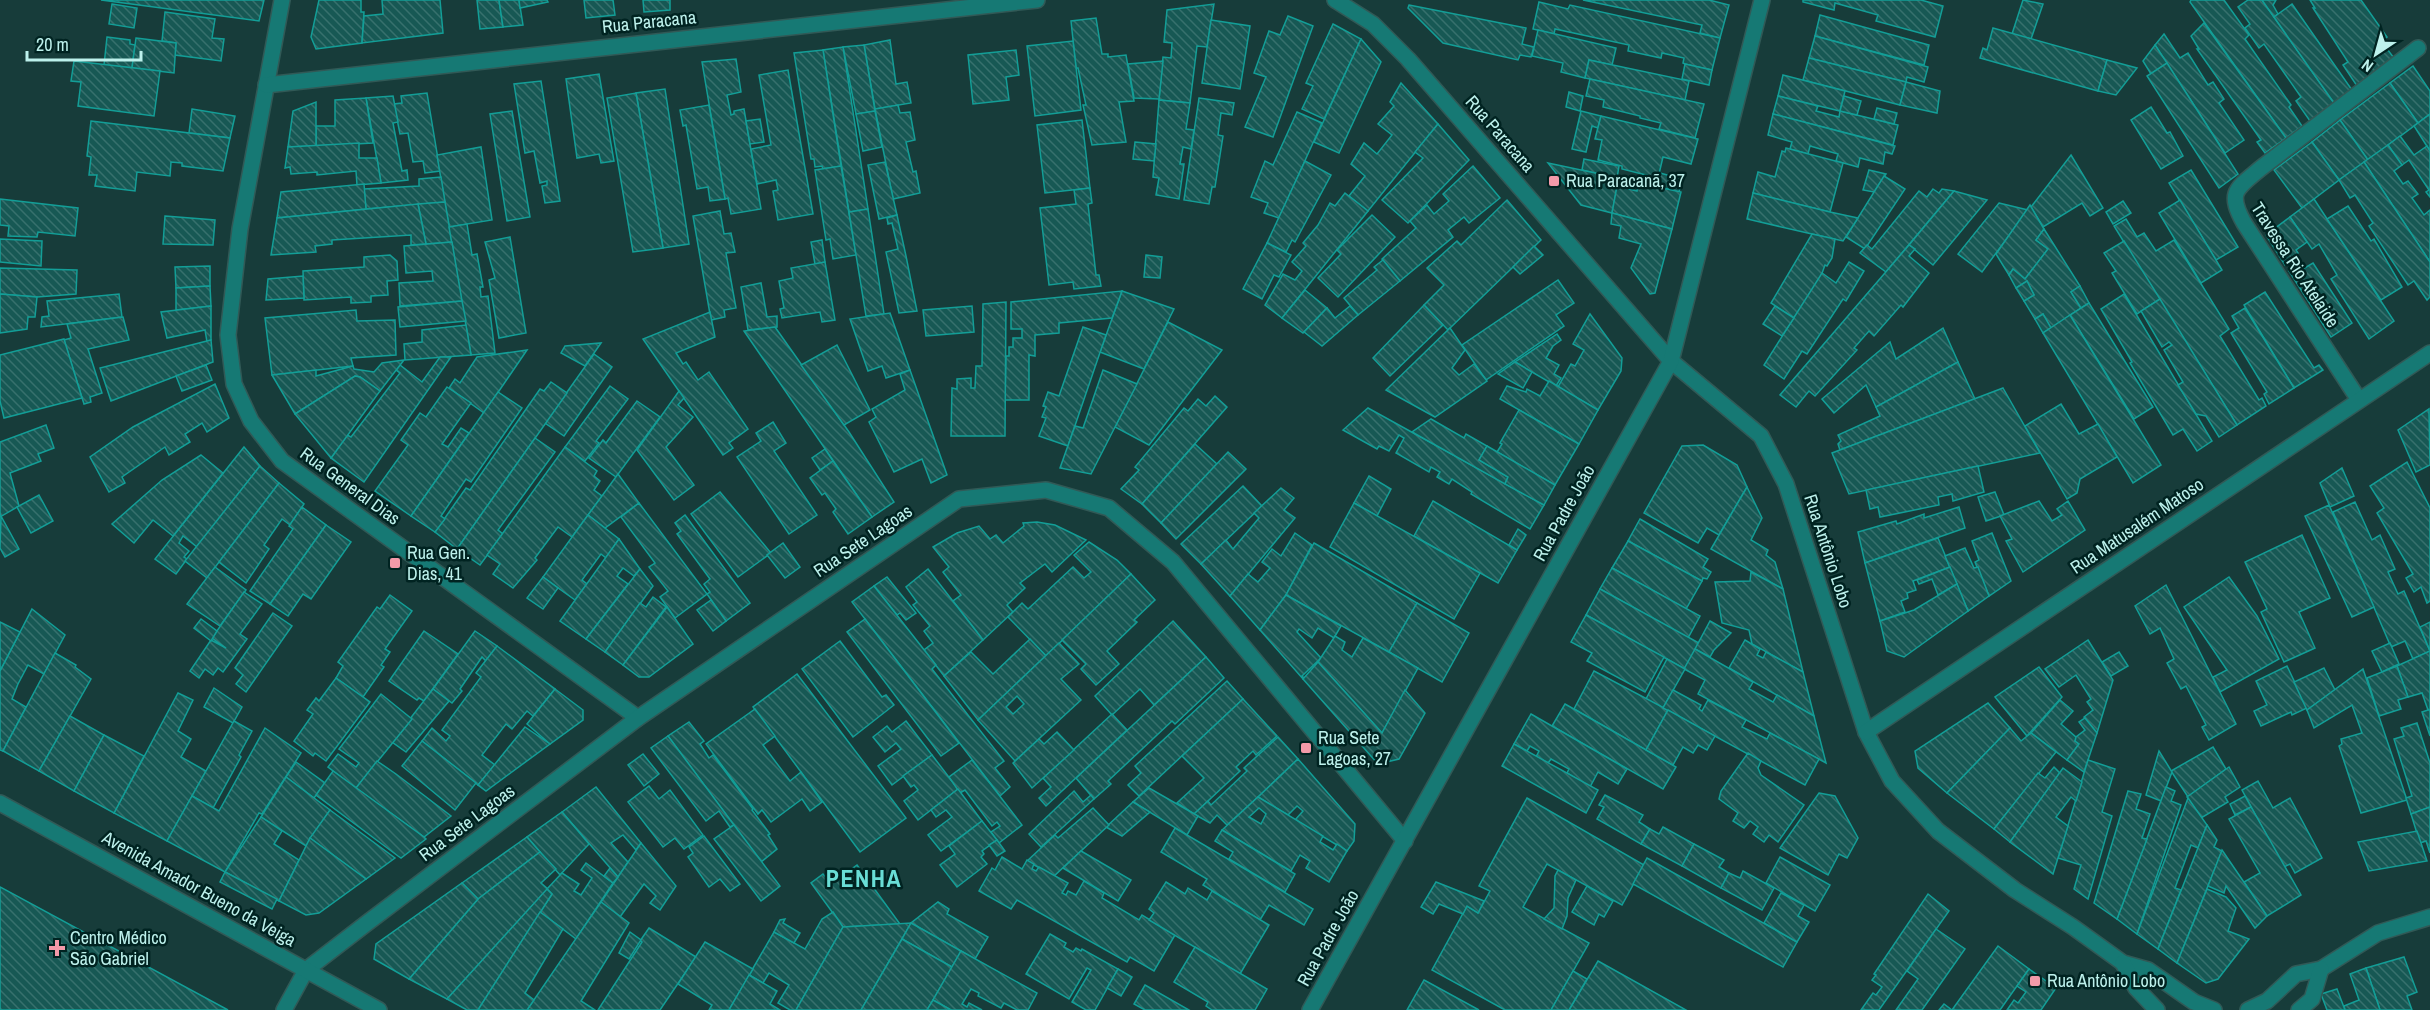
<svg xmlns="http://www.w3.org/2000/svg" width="2430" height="1010" viewBox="0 0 2430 1010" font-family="'Archivo Narrow',sans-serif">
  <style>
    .building { fill: url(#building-back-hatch); stroke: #139e97; stroke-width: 1.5; fill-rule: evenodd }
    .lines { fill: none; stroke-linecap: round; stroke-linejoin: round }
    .minor-casing { stroke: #315956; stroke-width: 18 }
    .secondary-casing { stroke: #315956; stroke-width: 18 }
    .minor { stroke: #167974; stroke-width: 15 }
    .secondary { stroke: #167974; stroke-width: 15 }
    .poi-dot { fill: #f39aa9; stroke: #002321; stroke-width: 2 }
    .labels { text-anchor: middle; stroke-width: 5; stroke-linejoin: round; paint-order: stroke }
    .street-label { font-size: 18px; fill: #bdf1ec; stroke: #002321 }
    .poi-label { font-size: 18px; fill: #bdf1ec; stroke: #002321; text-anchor: start }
    .district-label { font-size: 24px; font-weight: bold; letter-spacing: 1.5px; fill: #69ded6; stroke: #002321 }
  </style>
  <defs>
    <pattern id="building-back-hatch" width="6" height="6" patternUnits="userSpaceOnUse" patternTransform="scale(1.5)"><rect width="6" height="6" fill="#175854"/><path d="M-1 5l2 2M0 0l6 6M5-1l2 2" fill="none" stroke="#37706d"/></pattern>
  </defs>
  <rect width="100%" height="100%" fill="#173c3a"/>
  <g class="building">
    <polygon points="101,0 264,0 259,21"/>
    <polygon points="319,0 361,0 361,12 364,12 362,43 316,49 311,37"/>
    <polygon points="382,0 440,0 443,33 362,43 364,16 383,14"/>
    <polygon points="477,0 499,0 503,27 480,29"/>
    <polygon points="499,0 519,0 523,25 503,27"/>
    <polygon points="519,0 547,0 548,2 520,8"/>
    <polygon points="584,0 613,0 615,15 586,18"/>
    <polygon points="643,0 670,0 670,10 644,12"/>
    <polygon points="1583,0 1709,0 1729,5 1720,38 1700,33 1702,25"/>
    <polygon points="1803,0 1921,0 1943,6 1935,37 1876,21 1878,15 1835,3 1834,10 1803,2"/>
    <polygon points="2023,0 2043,4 2031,39 2012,34"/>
    <polygon points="2191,0 2224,0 2249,35 2245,39 2291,105 2289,107 2302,126 2286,138 2190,2"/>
    <polygon points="2248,0 2262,0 2334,103 2310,121 2296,101 2301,97 2264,44 2259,48 2245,28 2250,24 2238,7"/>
    <polygon points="2262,0 2276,0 2273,5 2278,14 2274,17"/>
    <polygon points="2310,0 2361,0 2387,37 2381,41 2394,58 2357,86 2343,65 2348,62 2313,8 2315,8"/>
    <polygon points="1539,2 1568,9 1570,5 1720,38 1712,70 1685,64 1683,63 1684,58 1662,53 1661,58 1628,51 1629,45 1555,29 1554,34 1533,29"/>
    <polygon points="112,4 137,8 134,28 109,24"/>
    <polygon points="1214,4 1207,47 1197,46 1190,103 1159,100 1163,57 1171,58 1172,43 1164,42 1167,10"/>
    <polygon points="2292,4 2352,90 2334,103 2274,17"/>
    <polygon points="1409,5 1526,28 1522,44 1534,47 1531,57 1520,55 1518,60 1443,43 1408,8"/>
    <polygon points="165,12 215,19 212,38 224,39 221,61 175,55 176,43 162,41"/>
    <polygon points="1820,15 1929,45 1924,65 1815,36"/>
    <polygon points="1288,16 1313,26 1273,137 1245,127 1266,77 1254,73 1269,31 1280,35"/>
    <polygon points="1096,18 1102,54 1108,54 1108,57 1126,55 1134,101 1119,102 1126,142 1092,145 1083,105 1086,105 1078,68 1076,68 1071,21"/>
    <polygon points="1211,20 1250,26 1240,89 1202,83"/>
    <polygon points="2204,23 2286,138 2265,153 2257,142 2261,140 2197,49 2199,49 2191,36"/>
    <polygon points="1333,24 1361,39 1324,119 1302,109 1313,86 1306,83"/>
    <polygon points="1993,28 2107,60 2098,91 1980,58 1983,48 1987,50"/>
    <polygon points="1538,30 1616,48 1612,65 1589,60 1585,78 1561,72 1563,63 1532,56"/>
    <polygon points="2164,34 2180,58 2188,53 2208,85 2213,82 2224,99 2219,103 2244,140 2225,153 2155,45"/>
    <polygon points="1815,36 1928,67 1924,82 1907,77 1906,82 1809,58"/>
    <polygon points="107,37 130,40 130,44 135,45 132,68 104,65"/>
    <polygon points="136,38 176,43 174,73 132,68"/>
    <polygon points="1361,39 1381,62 1339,153 1314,142"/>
    <polygon points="890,40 896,84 907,82 911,103 875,109 864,45"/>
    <polygon points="1073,41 1081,110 1035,116 1027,46"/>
    <polygon points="864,45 875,111 856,114 843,47"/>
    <polygon points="2155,45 2167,63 2151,74 2143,61"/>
    <polygon points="843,47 868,209 849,212 823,50"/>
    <polygon points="823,50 841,166 823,169 822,166 815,167 814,159 811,159 794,53"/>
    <polygon points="1016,50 1019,75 1006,77 1009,100 973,104 968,55"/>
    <polygon points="1809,58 1906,82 1900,105 1803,80"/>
    <polygon points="736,59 741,92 727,95 731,115 734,114 734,111 744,109 761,209 731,214 728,198 725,199 702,62"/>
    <polygon points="1589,60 1689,81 1685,100 1585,78"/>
    <polygon points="2107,60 2137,68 2116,95 2098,91"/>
    <polygon points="74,61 160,71 154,116 78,106 81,82 71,81"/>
    <polygon points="1163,61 1159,99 1134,98 1128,64"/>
    <polygon points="2167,63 2238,174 2219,188 2147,76"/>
    <polygon points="1685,64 1712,70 1709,85 1682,79"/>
    <polygon points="2413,66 2430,91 2430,114 2418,123 2390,83"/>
    <polygon points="788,70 813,214 778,220 773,191 778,190 776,180 757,184 751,149 771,145 759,75"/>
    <polygon points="599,74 614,161 601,163 599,154 577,158 566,79"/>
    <polygon points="1783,75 1845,91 1840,111 1778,96"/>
    <polygon points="1590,79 1704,104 1695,138 1659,129 1661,123 1640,118 1640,116 1603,107 1604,100 1586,96"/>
    <polygon points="541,81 560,201 545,203 542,186 547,185 547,181 540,183 534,151 525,153 514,84"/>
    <polygon points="1906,82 1940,91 1937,113 1900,105"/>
    <polygon points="1401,83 1438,124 1368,211 1349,196 1365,176 1351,164 1364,143 1377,154 1392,135 1378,124 1394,106 1390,102"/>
    <polygon points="2390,83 2418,123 2368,160 2340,120"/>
    <polygon points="665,89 689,244 663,248 636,93"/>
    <polygon points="1569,92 1583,96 1580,111 1566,107"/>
    <polygon points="427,93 440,171 425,173 423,161 413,162 408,133 400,134 394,104 402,103 401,96"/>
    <polygon points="636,93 663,248 633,252 607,98"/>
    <polygon points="393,96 398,122 393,123 402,171 407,170 408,180 381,183 366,98"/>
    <polygon points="1778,96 1818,106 1816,111 1839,117 1840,111 1898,125 1893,145 1773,114"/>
    <polygon points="1844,96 1861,101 1857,115 1840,111"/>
    <polygon points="366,98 373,143 316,146 316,126 335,126 335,100"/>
    <polygon points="1199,98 1234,103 1232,115 1221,113 1218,135 1223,136 1215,187 1212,187 1209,204 1184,200"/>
    <polygon points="1159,100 1190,103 1186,129 1194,130 1191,149 1183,147 1180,164 1184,164 1179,199 1156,195 1159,178 1153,177"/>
    <polygon points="316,102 316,146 288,147 293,111"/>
    <polygon points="709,105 725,199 710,201 708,187 697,189 686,125 683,126 680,110"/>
    <polygon points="898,105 900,113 910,112 915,140 906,142 913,172 916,171 920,193 893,199 875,109"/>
    <polygon points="2151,107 2167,133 2170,132 2183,156 2161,169 2131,120"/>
    <polygon points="1877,108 1897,113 1894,124 1874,119"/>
    <polygon points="192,109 235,116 230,138 189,133"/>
    <polygon points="512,111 530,217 507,221 490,114"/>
    <polygon points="875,111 882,147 863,151 856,114"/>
    <polygon points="1581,111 1601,116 1598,128 1592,126 1586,152 1572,149"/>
    <polygon points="1297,112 1322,123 1279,218 1264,213 1268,203 1251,197 1265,161 1273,165"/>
    <polygon points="1773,114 1895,146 1892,154 1885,152 1883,164 1860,158 1858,167 1836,161 1838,154 1810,146 1808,154 1790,149 1792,142 1768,135"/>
    <polygon points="2430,114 2430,151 2414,126"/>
    <polygon points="1601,116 1698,139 1691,164 1663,157 1658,178 1622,169 1622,166 1598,160 1602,140 1595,139"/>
    <polygon points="760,119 764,142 750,144 746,121"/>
    <polygon points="1082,120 1090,188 1045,193 1037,125"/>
    <polygon points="2340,120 2368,160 2339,180 2312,142"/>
    <polygon points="91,121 230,138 223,171 182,166 182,163 171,162 170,176 137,172 135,191 95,186 97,175 89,175 91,157 87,156"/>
    <polygon points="1438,124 1469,160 1408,223 1382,200 1423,158 1415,152"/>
    <polygon points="2400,136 2414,155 2427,146 2430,151 2430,197 2426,192 2429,190 2409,160 2402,165 2388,145"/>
    <polygon points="1135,142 1156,144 1154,161 1133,159"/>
    <polygon points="2312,142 2339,180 2302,208 2274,170"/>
    <polygon points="359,143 359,158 377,158 381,183 357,185 356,171 317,175 317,172 291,174 290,167 285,168 288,147"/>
    <polygon points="2388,145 2402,165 2394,171 2403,184 2408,181 2418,194 2412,198 2424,215 2430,210 2430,262 2364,162"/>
    <polygon points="481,147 492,220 449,227 437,155"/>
    <polygon points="1786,148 1843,163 1830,212 1753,193 1758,172 1775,177 1782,151 1785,152"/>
    <polygon points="2071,155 2103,208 2090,216 2082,203 2043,227 2031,207"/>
    <polygon points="1584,159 1619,166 1617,178 1582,170"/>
    <polygon points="1305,161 1331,175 1295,242 1292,240 1286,252 1267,243"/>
    <polygon points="885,162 897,215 879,219 868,165"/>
    <polygon points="2364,162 2430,262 2430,297 2427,300 2414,281 2408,285 2369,226 2373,223 2355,195 2350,198 2339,180"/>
    <polygon points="1548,163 1619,178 1612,213 1581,205"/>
    <polygon points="841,166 856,255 833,259 830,239 826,240 815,170"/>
    <polygon points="1473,166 1500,198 1469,223 1464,217 1448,230 1453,237 1400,281 1382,259 1416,228 1410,221 1427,205 1434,214 1449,201 1443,194"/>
    <polygon points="1869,170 1886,174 1874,192 1863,190"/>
    <polygon points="2191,170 2238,247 2216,260 2169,183"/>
    <polygon points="1660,173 1682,179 1679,192 1647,184 1649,176 1658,178"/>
    <polygon points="1884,176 1905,189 1865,249 1846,237"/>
    <polygon points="441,177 445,202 366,209 364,189 419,186 419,179"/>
    <polygon points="1639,183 1681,192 1672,229 1612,213 1617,186 1637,191"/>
    <polygon points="364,184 366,209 277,218 281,192"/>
    <polygon points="1090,188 1092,203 1088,204 1096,275 1099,275 1101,286 1074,289 1073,282 1049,285 1040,208 1076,204 1074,190"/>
    <polygon points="1933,189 1939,193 1942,189 1954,191 1886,272 1860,253 1867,245 1872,249 1919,191 1927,197"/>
    <polygon points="1954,191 1987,200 1933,265 1909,245"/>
    <polygon points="1345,193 1368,211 1282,318 1265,305 1283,274 1295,280 1302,271 1292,262 1306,246 1303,243 1318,225 1330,203 1335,206"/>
    <polygon points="1753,193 1830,212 1858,218 1843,241 1812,234 1747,219"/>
    <polygon points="0,199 78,208 75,236 38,232 37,237 8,236 9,226 0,225"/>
    <polygon points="2314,199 2394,321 2369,339 2331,279 2337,275 2319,244 2312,249 2290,217"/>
    <polygon points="1507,200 1541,240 1448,330 1424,305 1444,285 1427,268 1457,241 1461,245"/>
    <polygon points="2180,200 2222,270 2201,283 2159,213"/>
    <polygon points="2123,201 2131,213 2113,224 2106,212"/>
    <polygon points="445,202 452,242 426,244 418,204"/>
    <polygon points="1999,203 2028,210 1982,272 1958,254"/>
    <polygon points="418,204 426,244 411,245 411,235 332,240 332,244 315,246 316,252 271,255 277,218"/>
    <polygon points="2030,205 2044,229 2036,240 2048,249 2025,279 2013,269 2009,275 1996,254"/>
    <polygon points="2348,206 2371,241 2374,239 2402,287 2381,300 2327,219"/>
    <polygon points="868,209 884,314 866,316 849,212"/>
    <polygon points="720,211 724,234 731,233 735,252 726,253 736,308 724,310 725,317 711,320 693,216"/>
    <polygon points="1612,213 1672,229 1655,293 1650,294 1631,268 1641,244 1619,238 1621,226 1611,224"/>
    <polygon points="897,215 906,256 917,311 899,313 886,252 898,249 892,223 888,224 887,218"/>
    <polygon points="1372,215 1395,237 1338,297 1318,278 1341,254 1337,250"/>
    <polygon points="165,216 215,220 213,245 163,244"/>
    <polygon points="2290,217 2307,242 2296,250 2298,253 2293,256 2295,259 2285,265 2266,235"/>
    <polygon points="2126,219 2137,237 2144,233 2156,251 2174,240 2229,329 2220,336 2259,400 2262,398 2266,406 2237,425 2114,226"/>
    <polygon points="467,224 472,255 477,254 483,287 480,287 481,297 488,296 495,353 471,355 449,227"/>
    <polygon points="2044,229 2080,286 2071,292 2081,308 2051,328 2043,314 2035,319 2024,301 2034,295 2027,281 2016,288 2009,275 2013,269 2025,279 2048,249 2036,240"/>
    <polygon points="1812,234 1835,239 1832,258 1827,266 1825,265 1821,276 1794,318 1771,303"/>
    <polygon points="510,237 526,333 499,338 489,280 495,278 485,242"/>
    <polygon points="0,239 42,241 41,266 0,262"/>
    <polygon points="822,240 825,262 815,264 811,242"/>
    <polygon points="2124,241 2160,299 2137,314 2112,273 2116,271 2104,253"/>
    <polygon points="452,242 462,301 400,306 399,283 433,281 432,271 406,273 404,246"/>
    <polygon points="1267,243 1291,255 1279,277 1274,275 1262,299 1243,289"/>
    <polygon points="1909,245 1915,249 1909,256 1929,273 1903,307 1901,305 1874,336 1869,331 1854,348 1857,350 1815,396 1809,391 1796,407 1780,395"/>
    <polygon points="1534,246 1543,255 1520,274 1513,267"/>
    <polygon points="390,255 397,261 398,280 387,281 388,295 371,296 371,302 351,303 351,297 304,300 303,271 364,267 364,257"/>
    <polygon points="1146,255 1162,257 1160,278 1144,277"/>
    <polygon points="1383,260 1400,281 1358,315 1344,298 1377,270 1374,267"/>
    <polygon points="825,262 835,320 822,322 820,312 782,318 780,309 784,308 779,281 793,278 791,268"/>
    <polygon points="1849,262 1864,271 1846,301 1843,299 1807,354 1802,351 1784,379 1764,365 1822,273 1836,283"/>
    <polygon points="2313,263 2352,323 2331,337 2289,271 2300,264 2303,269"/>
    <polygon points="210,266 210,286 176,288 175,267"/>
    <polygon points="0,268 77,270 76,294 37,297 0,294"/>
    <polygon points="303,276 304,298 266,300 268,279"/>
    <polygon points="1558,280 1574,303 1556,315 1564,326 1486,380 1462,345"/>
    <polygon points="2027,281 2034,295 2024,301 2016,288"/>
    <polygon points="761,283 767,317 777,316 777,327 748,330 741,287"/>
    <polygon points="210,286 211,306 176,310 176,288"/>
    <polygon points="2080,286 2089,303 2081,308 2071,292"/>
    <polygon points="1305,290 1327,308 1303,333 1282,318"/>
    <polygon points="1122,291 1174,309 1144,369 1100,352"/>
    <polygon points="1122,291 1112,318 1059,323 1059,333 1035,335 1035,356 1029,355 1029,400 1005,400 1006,356 1009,356 1009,347 1013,347 1013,338 1022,338 1022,329 1011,329 1011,302"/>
    <polygon points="2265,292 2314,368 2319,365 2323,370 2294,388 2244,305"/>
    <polygon points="0,294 37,297 35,317 28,317 27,329 0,333"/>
    <polygon points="119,294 122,317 41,327 42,317 49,316 47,301"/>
    <polygon points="2124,294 2212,441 2197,451 2183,429 2173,435 2130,363 2132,362 2101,309"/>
    <polygon points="2160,299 2237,425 2219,437 2206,416 2196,414 2178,385 2183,382 2164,350 2172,345 2169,342 2162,347 2141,311"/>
    <polygon points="462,301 466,321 400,327 398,307"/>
    <polygon points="1006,302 1005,436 951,436 952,388 957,389 957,379 971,378 971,388 975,388 976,366 982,366 983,304"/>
    <polygon points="2089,303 2153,407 2134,419 2070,315"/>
    <polygon points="1424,305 1443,325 1390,376 1373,358"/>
    <polygon points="211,306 211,340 207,342 205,330 167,338 161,312"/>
    <polygon points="972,306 974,332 926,336 923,310"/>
    <polygon points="1350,306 1358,315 1322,346 1304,332 1327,308 1335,318"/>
    <polygon points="1775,306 1794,318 1782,336 1763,324"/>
    <polygon points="2245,308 2294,388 2269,404 2264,394 2267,392 2231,333 2239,328 2232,316"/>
    <polygon points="356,310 357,321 395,320 396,355 351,358 353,366 272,375 265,318"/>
    <polygon points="710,312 715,337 676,353 683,364 686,362 698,380 709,372 748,429 729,443 733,448 723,455 643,339"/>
    <polygon points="890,313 910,370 886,378 882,366 868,371 850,319"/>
    <polygon points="1590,314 1622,358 1621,371 1598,410 1558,387 1571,364 1575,366 1584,350 1573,344"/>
    <polygon points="2043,314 2051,328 2043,333 2035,319"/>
    <polygon points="2070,315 2161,465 2133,483 2043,333"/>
    <polygon points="123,317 129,340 88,349 102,393 90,397 91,402 84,404 64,340 71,338 67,324"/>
    <polygon points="1168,322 1222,350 1149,445 1115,427"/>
    <polygon points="466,325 471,355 405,360 404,344 422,342 422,330"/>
    <polygon points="775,327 849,432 894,502 872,517 744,331"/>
    <polygon points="1083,327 1106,335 1068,446 1039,436 1046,418 1042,417 1046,407 1043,406 1048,392 1059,396"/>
    <polygon points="1450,328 1465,350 1452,368 1459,375 1474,364 1487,381 1435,417 1386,390"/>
    <polygon points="1943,328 1958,362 1876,407 1866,385 1834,413 1822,399 1890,342 1896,359"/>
    <polygon points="1557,334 1561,340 1553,346 1546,358 1559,365 1554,374 1561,378 1556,386 1515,362"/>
    <polygon points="64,339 82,398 4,418 0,401 0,355"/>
    <polygon points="211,340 213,362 111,401 100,368"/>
    <polygon points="601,343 585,366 561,353 565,346"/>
    <polygon points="837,345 870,410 844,425 801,365"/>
    <polygon points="527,350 484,413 449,388 455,379 460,383 477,357"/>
    <polygon points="594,354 612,367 564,436 545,423"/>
    <polygon points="440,357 451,357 364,482 331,458 347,435 351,437 400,373 396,370 400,365 422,382"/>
    <polygon points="404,360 380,391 360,377 355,376 295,414 272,375 316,370 316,376 353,366 354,369 374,372 382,363"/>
    <polygon points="1515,362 1532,372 1523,388 1498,374"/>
    <polygon points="1958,362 1975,399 1840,450 1838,444 1841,441 1838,435 1880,416 1876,407"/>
    <polygon points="206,365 212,380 182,391 176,376"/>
    <polygon points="910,370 947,475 931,483 922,459 894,472 869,422 876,417 872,409 905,390 900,374"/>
    <polygon points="1103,370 1137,384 1091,474 1060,468 1075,426 1083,428"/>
    <polygon points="355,376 360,377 380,391 331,458 295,414"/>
    <polygon points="1549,381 1598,410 1579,444 1500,399 1507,386 1526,392 1527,389 1540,396"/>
    <polygon points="551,382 567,393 457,549 435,532 466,488 470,490 540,389 544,391"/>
    <polygon points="215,384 229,418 207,432 202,423 185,434 190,442 169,455 165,447 122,477 125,483 109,492 90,457 133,427"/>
    <polygon points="610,386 628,399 596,441 599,443 585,461 565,447"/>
    <polygon points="447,387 471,403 442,444 448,447 461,428 469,433 411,516 375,491 408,445 401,440 420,413 426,417"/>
    <polygon points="2003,388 2040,453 1849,494 1832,453"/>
    <polygon points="679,391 684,398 678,405 693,417 666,447 694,485 674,500 637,450"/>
    <polygon points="498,392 522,408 471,482 466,479 441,516 445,519 435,532 411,516"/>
    <polygon points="1215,396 1227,407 1142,504 1121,489 1139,470 1135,467 1184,408 1188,411 1198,399 1206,406"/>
    <polygon points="637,401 660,417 616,477 589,458 603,440 606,443"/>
    <polygon points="2061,404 2079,434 2098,424 2117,457 2080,479 2077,493 2067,499 2025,426"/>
    <polygon points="1368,408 1544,505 1530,529 1471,494 1472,492 1452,479 1449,484 1437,477 1440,472 1431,467 1429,472 1396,453 1404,438 1399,435 1389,451 1379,446 1377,449 1343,430"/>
    <polygon points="2429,409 2430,465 2416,472 2398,430"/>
    <polygon points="1519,410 1579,444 1555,485 1497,452 1502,444 1500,443"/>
    <polygon points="1431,419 1464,438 1466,434 1487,446 1479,460 1508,477 1505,484 1412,432"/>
    <polygon points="773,422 786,443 774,451 817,515 789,534 737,457 761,441 756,433"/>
    <polygon points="46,425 54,448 38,454 41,461 10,473 19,506 0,517 0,442"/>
    <polygon points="535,438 555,452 498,530 503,534 480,565 457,549"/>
    <polygon points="1195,444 1217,464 1161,523 1142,504"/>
    <polygon points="1703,445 1737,465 1747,487 1719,535 1707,528 1698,543 1644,513 1682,446"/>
    <polygon points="1487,446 1555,485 1544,505 1505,484 1508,477 1479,460"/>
    <polygon points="244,447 260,466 197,547 183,536 179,543 189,551 184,557 187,559 176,574 155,559"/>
    <polygon points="565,447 597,471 594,476 600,481 594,490 602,496 572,537 558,527 535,558 537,560 513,588 493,574 500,564 487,555"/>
    <polygon points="825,449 833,461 820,470 812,458"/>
    <polygon points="1228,452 1246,469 1176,539 1161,523"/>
    <polygon points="201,455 223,473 173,536 153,520 134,543 112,524 162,480"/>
    <polygon points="833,461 872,517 848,534 833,512 836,509 825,493 822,495 810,478"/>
    <polygon points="2407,462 2430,508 2430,601 2427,603 2421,587 2414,592 2406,578 2413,574 2377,513 2384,508 2370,486"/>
    <polygon points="260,466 279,483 207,578 185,561"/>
    <polygon points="1978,466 1984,492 1953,501 1952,494 1938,497 1939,505 1880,517 1878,507 1870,509 1866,490"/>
    <polygon points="2342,468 2354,496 2330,507 2320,483"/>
    <polygon points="618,474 639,503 605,528 588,515"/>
    <polygon points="1369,476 1391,489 1377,516 1354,503"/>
    <polygon points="279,483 304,504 290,525 282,519 264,545 269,549 246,583 219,562"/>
    <polygon points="1243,486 1262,506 1201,564 1181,544"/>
    <polygon points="1747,487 1762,518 1751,540 1768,550 1766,555 1775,562 1783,589 1711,549"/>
    <polygon points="1281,488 1294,498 1284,510 1295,518 1230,596 1201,564 1226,540 1233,549 1259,518 1254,513"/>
    <polygon points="720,492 771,553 738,577 691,514"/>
    <polygon points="1995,492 2004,515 1986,521 1978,497"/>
    <polygon points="39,495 53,521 31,533 17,507"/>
    <polygon points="1433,501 1517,550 1498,583 1414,536"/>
    <polygon points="2039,501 2052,521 2062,515 2057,509 2068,501 2085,530 2023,572 2006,541 2012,539 2000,516"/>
    <polygon points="2355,502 2372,540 2380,535 2395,569 2388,572 2398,594 2404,591 2430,651 2413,659 2405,641 2391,647 2333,512"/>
    <polygon points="639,503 707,594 675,618 660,597 668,591 649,567 655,563 621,517"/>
    <polygon points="1354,503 1480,573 1454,619 1330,547"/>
    <polygon points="2329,505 2374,607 2352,617 2305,516"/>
    <polygon points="302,507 326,525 270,604 250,591 293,529 289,526"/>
    <polygon points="1959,507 1965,528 1865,563 1858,532 1896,521 1897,524 1924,514 1924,518"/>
    <polygon points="588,515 619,539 606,558 601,554 582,580 587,584 575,600 543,577"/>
    <polygon points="685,515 750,603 726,621 707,594 710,592 704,584 710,579 677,534 681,531 675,523"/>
    <polygon points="1,516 19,549 5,557 0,548"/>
    <polygon points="1640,519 1708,559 1703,567 1711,572 1707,579 1703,578 1702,581 1628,541"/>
    <polygon points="1037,522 1055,525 1086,540 1052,572 1045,564 1020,583 1025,588 1007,605 1013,612 983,640 953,601 961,595 943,572 949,567 933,547 957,533 979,526 990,539 996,535 1003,543 1024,526 1023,523"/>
    <polygon points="326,525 351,542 311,599 303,594 288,616 270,604"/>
    <polygon points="1518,529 1526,535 1517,550 1509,545"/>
    <polygon points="1295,533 1312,545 1286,595 1260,630 1230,596 1248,574 1258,582 1270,568 1262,562 1272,549 1281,556"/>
    <polygon points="1992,533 2011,581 1989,596 1975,562 1979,560 1972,541"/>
    <polygon points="2302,535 2330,598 2299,612 2315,648 2284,662 2261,612 2267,609 2245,562"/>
    <polygon points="1938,538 1950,567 1913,581 1916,590 1907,593 1908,598 1901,601 1905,612 1880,621 1865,563"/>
    <polygon points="619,539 640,569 634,576 623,568 617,576 628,584 586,639 560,621"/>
    <polygon points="1628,541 1702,581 1686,609 1612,568"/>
    <polygon points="1089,542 1117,560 1131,574 1046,656 1008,617 1022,603 1028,609 1073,567 1084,578 1091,572 1074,555"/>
    <polygon points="783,543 800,567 785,578 767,555"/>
    <polygon points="1314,543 1417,603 1389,652 1286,595"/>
    <polygon points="1965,548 1974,568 1978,567 1989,596 1968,611 1945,556"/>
    <polygon points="215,567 246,590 220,626 187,604"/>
    <polygon points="1950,567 1957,584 1938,595 1932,579 1919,584 1917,580"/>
    <polygon points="1612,568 1700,616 1688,638 1600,589"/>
    <polygon points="640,569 653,586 605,652 586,639"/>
    <polygon points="928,569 983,640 944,676 924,650 933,643 924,631 930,626 913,605 917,602 906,587"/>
    <polygon points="1751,572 1783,589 1803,672 1752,644 1749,630 1722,623 1715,582 1750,581"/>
    <polygon points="1131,574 1155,600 1134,620 1137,622 1107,651 1119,664 1096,685 1081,669 1086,664 1062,640"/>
    <polygon points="543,577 558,588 543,609 527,598"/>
    <polygon points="887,577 916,613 906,620 900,613 897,615 874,586"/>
    <polygon points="2229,577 2257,616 2279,659 2220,692 2213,677 2227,670 2184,607"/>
    <polygon points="1957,584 1968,611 1904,657 1887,651 1880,621 1914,610"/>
    <polygon points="2166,585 2236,724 2209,740 2202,727 2206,725 2186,686 2181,689 2167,663 2174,659 2160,628 2150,634 2135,606"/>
    <polygon points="874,586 936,665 932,669 1004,761 995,768 1010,787 1000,796 852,602"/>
    <polygon points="1600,589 1699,643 1685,669 1586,615"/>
    <polygon points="244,592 262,604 240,634 247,639 223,672 218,668 213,675 205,669 199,678 190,671 211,640 226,648 212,638"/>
    <polygon points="390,595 412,611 385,649 390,652 381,665 384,667 363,697 336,678 343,666 338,662 377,607 380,609"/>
    <polygon points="1286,595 1341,626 1334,638 1318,628 1312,638 1299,629 1297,632 1321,658 1302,676 1304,678 1303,679 1260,630"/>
    <polygon points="653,597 666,607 623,665 605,652 640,603 646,607"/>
    <polygon points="711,600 726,621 713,631 697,610"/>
    <polygon points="1417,603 1469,633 1442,682 1389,652"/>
    <polygon points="667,607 693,644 649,677 639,677 623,665"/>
    <polygon points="32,609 65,635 44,674 28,665 18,684 12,699 26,707 3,751 0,750 0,671"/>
    <polygon points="273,613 292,626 246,692 236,684 243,675 235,668"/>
    <polygon points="1586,615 1664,657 1645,692 1587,661 1592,653 1571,642"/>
    <polygon points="201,619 217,631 211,641 194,628"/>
    <polygon points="865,619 959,743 941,756 847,632"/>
    <polygon points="1173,621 1206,657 1154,705 1140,689 1112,715 1095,696"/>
    <polygon points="1710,621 1731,633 1714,650 1710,657 1695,649"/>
    <polygon points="0,622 20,632 0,671"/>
    <polygon points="2430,622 2430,651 2420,627"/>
    <polygon points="424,631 458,654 424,701 419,698 417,700 389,681"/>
    <polygon points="475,631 497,646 486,661 482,657 460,689 462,691 452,703 433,689"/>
    <polygon points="1335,636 1345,642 1342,650 1352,657 1363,638 1418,668 1382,733 1318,662"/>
    <polygon points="1030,639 1046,656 978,720 944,676 971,652 993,674"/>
    <polygon points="1745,640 1760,649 1757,655 1763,658 1766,652 1803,672 1814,716 1729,668"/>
    <polygon points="2088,640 2113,680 2097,733 2084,717 2093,710 2087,702 2091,699 2076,675 2059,687 2045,669"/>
    <polygon points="840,641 882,697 886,695 894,705 853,737 802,669"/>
    <path d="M1059,643l20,21 -18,15 20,21 -66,61 -37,-41zM1017,696l7,8 -11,10 -7,-7z"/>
    <polygon points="2390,643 2399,664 2382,672 2372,651"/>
    <polygon points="497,646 555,689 533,716 527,711 512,729 506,724 482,755 495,765 478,785 422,741 432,728 446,741 450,736 442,730 481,677 476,673"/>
    <polygon points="1695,649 1753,682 1749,689 1773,702 1777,695 1814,716 1826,763 1698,694 1705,680 1684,669"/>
    <polygon points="2430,651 2430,710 2428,710 2422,693 2408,697 2397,666"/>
    <polygon points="2119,652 2128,666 2111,676 2102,662"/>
    <polygon points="55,653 76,665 75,667 91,679 39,771 3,751"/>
    <polygon points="1206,657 1224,678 1175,724 1172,721 1108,781 1111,784 1094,799 1076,778"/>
    <polygon points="1667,659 1685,669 1663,708 1646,699"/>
    <polygon points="1318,662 1382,733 1405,690 1425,713 1399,759 1378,764 1303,679"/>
    <polygon points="2287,666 2307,708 2292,715 2291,712 2261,726 2254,711 2267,705 2256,681"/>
    <polygon points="2397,666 2408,697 2398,700 2401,709 2379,716 2367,678"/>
    <polygon points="2039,667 2062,697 2027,736 1995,697"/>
    <polygon points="2324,668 2335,690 2307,710 2294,682"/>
    <polygon points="2363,669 2407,800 2361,813 2339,746 2342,744 2341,739 2362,733 2352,705 2314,728 2307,710"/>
    <polygon points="1594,671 1668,710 1646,750 1574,709"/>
    <polygon points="797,674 906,818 860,852 753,707"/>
    <polygon points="336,678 370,702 326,761 315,753 313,756 294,741 313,714 307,710 316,698 319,701"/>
    <polygon points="1227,681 1243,699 1139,796 1128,785 1141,773 1135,766"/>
    <polygon points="214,688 242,707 233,723 204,707"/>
    <polygon points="433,689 449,701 406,752 392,742"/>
    <polygon points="555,689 583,710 583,720 550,744 527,724"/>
    <polygon points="1673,690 1701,705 1699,709 1702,711 1708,700 1746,720 1742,727 1767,739 1770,733 1819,759 1805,785 1663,708"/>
    <polygon points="178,693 193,700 178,731 191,739 181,757 206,771 167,841 114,813"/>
    <polygon points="381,694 412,719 356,788 328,767 338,754 356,767 359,763 339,749"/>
    <polygon points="1243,699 1277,736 1256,755 1253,751 1236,767 1240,771 1194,814 1177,803 1204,778 1182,756"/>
    <polygon points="2060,700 2073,711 2061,724 2077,738 2075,741 2079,744 2067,760 2031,733"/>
    <polygon points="1988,703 2010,728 1947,793 1918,768 1915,751"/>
    <polygon points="1565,704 1676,767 1663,789 1552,726"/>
    <polygon points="755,709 775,736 763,745 790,781 801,772 822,802 810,811 802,799 771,822 762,810 758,814 706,744"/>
    <polygon points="1668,710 1715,736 1707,750 1698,745 1693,753 1683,747 1673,765 1646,750"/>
    <polygon points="2428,710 2430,710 2430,736 2422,712"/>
    <polygon points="1112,714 1127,730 1046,806 1039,798 1051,787 1043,778"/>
    <polygon points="1531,714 1627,769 1618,784 1598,772 1590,787 1567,773 1569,769 1551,759 1548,763 1536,757 1539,751 1530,746 1527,751 1514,744"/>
    <polygon points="70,716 104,735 74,791 39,771"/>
    <polygon points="2085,718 2097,733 2084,772 2067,760 2079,744 2075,741 2076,737 2085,730 2079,722"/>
    <polygon points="234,721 252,731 239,755 241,757 213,808 192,796"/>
    <polygon points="906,721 932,755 892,785 878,766 901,749 896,743 885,752 873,737 887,726 892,732"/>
    <polygon points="689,722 704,741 700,744 709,758 713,755 753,809 752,810 770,834 768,835 777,849 761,862 668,736"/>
    <polygon points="2417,723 2430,763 2430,807 2411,814 2406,798 2412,796 2394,739 2404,736 2401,728"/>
    <polygon points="525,727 550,744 486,791 478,785"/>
    <polygon points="265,728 301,753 262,814 259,813 225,872 167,841 192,796 219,811"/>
    <polygon points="2010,728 2021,741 2031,733 2056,752 1994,829 1947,793"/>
    <polygon points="1057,732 1074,750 1032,788 1013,763 1039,739 1044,744"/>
    <polygon points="104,735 144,756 114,813 74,791"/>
    <polygon points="668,736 734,825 730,827 719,811 706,821 651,748"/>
    <polygon points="1278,737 1298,759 1258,797 1227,825 1217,815 1210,823 1194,814 1208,801 1211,805 1247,771 1244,768"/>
    <polygon points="422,741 476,783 455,810 402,766"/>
    <polygon points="1514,744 1598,790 1586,813 1502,766"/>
    <polygon points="2213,747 2226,769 2188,797 2171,771"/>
    <polygon points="2159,751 2172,772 2161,801 2146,795"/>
    <polygon points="1748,753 1761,761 1758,768 1761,775 1804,805 1778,842 1769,835 1764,842 1753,834 1758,827 1750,821 1744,828 1733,821 1738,813 1719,799 1721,791"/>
    <polygon points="643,754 659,774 644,786 628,765"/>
    <polygon points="932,755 958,789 918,820 904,801 918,790 914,785 911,787 903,776"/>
    <polygon points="1298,759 1355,824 1354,841 1347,851 1295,820 1303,811 1297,806 1288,815 1258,797"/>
    <polygon points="972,760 1022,825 999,843 991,832 1000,826 997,822 992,826 965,790 960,793 949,777"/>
    <polygon points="2088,760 2115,769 2102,812 2112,816 2088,899 2074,889 2081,865 2058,858"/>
    <polygon points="377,761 396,774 451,816 424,837 356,788"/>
    <polygon points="296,762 325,783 314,798 286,777"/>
    <polygon points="2054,767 2060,773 2010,842 1994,829 2038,773 2045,778"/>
    <polygon points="2229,767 2240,787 2225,797 2228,802 2201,818 2187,797"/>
    <polygon points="2063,768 2082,782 2076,801 2071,797 2056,817 2068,826 2053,874 2010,842"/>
    <polygon points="333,771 424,837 426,839 401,858 398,856 316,795"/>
    <polygon points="286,777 330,810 306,846 261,817"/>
    <polygon points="2258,781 2273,808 2290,798 2322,858 2295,873 2290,864 2284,867 2242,790"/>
    <polygon points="649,786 659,799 670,790 703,835 684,849 675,838 663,847 628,802"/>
    <polygon points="596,787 641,843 636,850 623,835 611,843 628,862 618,877 562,812"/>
    <polygon points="2166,787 2175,791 2171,801 2181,805 2137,934 2117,919"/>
    <polygon points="1149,788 1198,816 1187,835 1133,802"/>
    <polygon points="958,789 982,821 941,851 928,835 952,817 946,810 936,817 931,810"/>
    <polygon points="1074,791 1083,802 1091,795 1094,799 1041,847 1029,834"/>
    <polygon points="2128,791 2141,794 2136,809 2150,814 2142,838 2147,839 2117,919 2094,903"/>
    <polygon points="1819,793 1835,796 1858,838 1847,858 1839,854 1828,875 1780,848"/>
    <polygon points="1605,795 1643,815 1639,822 1650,829 1641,844 1597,819 1604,807 1599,805"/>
    <polygon points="2245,796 2251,807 2235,815 2230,804"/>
    <path d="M1258,797l65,39 -3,6 13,8 4,-6 10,7 -18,31 -23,-14 4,-7 -10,-6 -9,16 -69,-41zM1259,808l7,6 -5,10 -12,-7z"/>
    <polygon points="1527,798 1644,865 1622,905 1547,864 1523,907 1589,943 1551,1010 1505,1010 1432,970 1467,906 1478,913 1490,891 1479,886"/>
    <polygon points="2188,798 2207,825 2198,848 2191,845 2175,888 2181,890 2158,949 2137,934"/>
    <polygon points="1133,802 1150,812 1122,836 1106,827"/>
    <polygon points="2251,807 2301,895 2267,916 2244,882 2260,873 2229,819"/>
    <polygon points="2430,807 2430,853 2426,841 2420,843 2411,814"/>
    <polygon points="1093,808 1109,825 1054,876 1027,861 1055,835 1058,838"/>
    <polygon points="330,810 395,858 366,879 310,838"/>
    <polygon points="562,812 589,844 560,875 527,837"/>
    <polygon points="261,817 282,831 274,844 299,860 279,901 225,872"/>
    <polygon points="982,821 997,840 982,851 984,854 981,857 987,864 957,887 940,865 955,854 949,846"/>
    <polygon points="734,825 780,886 761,901 714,839"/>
    <polygon points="2207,825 2217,840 2214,847 2222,851 2177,963 2158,949"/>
    <polygon points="1663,827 1694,844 1682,866 1641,844 1650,829 1659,834"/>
    <polygon points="1175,828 1313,909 1304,925 1269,905 1260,920 1203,885 1207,879 1161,852"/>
    <polygon points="1222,830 1295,874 1285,892 1229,859 1233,852 1215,841"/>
    <polygon points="2417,831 2427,861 2369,871 2358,842"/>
    <polygon points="704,836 740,884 730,891 720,879 709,887 688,857 693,853 689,847"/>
    <polygon points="527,837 540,852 478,899 462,883"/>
    <polygon points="310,838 366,879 319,913 306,915 279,901"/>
    <polygon points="997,840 1005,851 997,856 989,845"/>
    <polygon points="641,843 676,886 660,910 650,903 656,896 644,884 620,917 601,902"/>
    <polygon points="1694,844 1724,860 1719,867 1729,873 1721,888 1682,866"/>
    <polygon points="2222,850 2267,916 2255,928 2226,886 2224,893 2208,886"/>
    <polygon points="1081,851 1131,880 1118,901 1063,868"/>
    <polygon points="540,852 556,869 541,883 548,889 447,999 409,979 478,899"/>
    <polygon points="1002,857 1022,869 1027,860 1034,864 1032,869 1036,871 1039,867 1068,883 1062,893 1066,895 1068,891 1076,895 1084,881 1104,893 1102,898 1139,920 1142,915 1175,935 1154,971 1130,957 1127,962 1017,900 1011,909 979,891 992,868 995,870"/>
    <polygon points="1780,857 1830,885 1815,911 1766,883"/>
    <polygon points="1647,858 1797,942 1783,967 1633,884"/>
    <polygon points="586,863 613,883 576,939 540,912 552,894 547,889 562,873 579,884 574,891 581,895 592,878 581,870"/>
    <polygon points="857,865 900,924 843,927 811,883 823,874 828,880 835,874 839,878"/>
    <polygon points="610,868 618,877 613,883 604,876"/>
    <polygon points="1558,870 1576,880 1568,898 1567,916 1562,929 1544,919 1554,908 1555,876"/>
    <polygon points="1743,871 1774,888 1762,910 1721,888 1729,873 1740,878"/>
    <polygon points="225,872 277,899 272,909 220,882"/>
    <polygon points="1166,882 1185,894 1188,888 1207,900 1212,891 1269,925 1240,974 1149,920 1154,913 1149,909"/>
    <polygon points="1436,882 1484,901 1478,913 1467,906 1463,914 1439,904 1433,914 1421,907"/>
    <polygon points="462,883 478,899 409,979 374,959 376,944"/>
    <polygon points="1587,886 1613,901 1604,917 1599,914 1594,925 1572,912"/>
    <polygon points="0,887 228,1010 0,1010"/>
    <polygon points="547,889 552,894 478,1010 467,1010 447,999"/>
    <polygon points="2207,889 2226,897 2236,908 2228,931 2249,939 2218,979 2206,983 2177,963"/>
    <polygon points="1781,893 1804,905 1798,916 1809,922 1797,942 1764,923"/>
    <polygon points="1928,894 1949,911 1879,1010 1861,1010 1873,993 1876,995 1882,987 1872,980 1876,975 1874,974"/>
    <polygon points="601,902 629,923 581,1001 595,1010 527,1010"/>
    <polygon points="938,902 949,909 947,914 988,937 975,959 911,923"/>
    <polygon points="540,912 563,929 525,993 534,1000 527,1010 478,1010"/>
    <polygon points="833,912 843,927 796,1010 790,1010 778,1003 789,985 769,973 763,983 749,975 774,932 805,949 822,919"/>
    <polygon points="785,919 783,923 800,933 794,943 774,932 780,920"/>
    <polygon points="911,923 861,1010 796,1010 843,927"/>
    <polygon points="911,923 961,951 952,967 902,939"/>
    <polygon points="649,928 696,957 660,1010 598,1010 642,942 640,941"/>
    <polygon points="1936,929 1965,949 1922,1010 1896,1010 1918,979 1907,971"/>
    <polygon points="630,932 641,940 629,959 619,953"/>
    <polygon points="1050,934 1066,943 1064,947 1073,952 1076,948 1081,951 1082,949 1118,969 1095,1010 1086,1010 1072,1002 1091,970 1087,968 1069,999 1026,974"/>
    <polygon points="902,939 952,967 933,1000 927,1010 861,1010"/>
    <polygon points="705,942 753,969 729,1010 709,1010 712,1005 678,984"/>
    <polygon points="1998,946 2029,969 2000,1010 1939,1010 1944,1004 1952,1010"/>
    <polygon points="1195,947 1267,989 1255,1010 1212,1010 1206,1006 1208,1002 1174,982"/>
    <polygon points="961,951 1037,993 1028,1010 1017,1010 1004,1003 1001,1008 978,996 979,993 971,989 962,1004 967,1007 969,1003 982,1010 951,1010 933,1000"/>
    <polygon points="2404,957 2417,992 2407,996 2412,1010 2380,1010 2366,968"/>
    <polygon points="1598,961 1686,1010 1569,1010"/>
    <polygon points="2366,968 2380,1010 2345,1010 2344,1006 2359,1000 2350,974"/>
    <polygon points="1118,969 1132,977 1121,996 1107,988"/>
    <polygon points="2029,969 2056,988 2041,1010 2007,1010 2014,1000 2018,1003 2026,992 2017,986"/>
    <polygon points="1573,971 1587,979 1569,1010 1551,1010"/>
    <polygon points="749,975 777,991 770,1004 780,1010 729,1010"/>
    <polygon points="1424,980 1479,1010 1407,1010"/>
    <polygon points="1145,985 1189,1010 1145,1010 1134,1004"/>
    <polygon points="2337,989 2345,1010 2327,1010 2321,994"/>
    <polygon points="933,1000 951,1010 927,1010"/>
  </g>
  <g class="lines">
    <defs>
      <g id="minor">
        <polyline points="282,0 240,229 228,335 234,384 251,421 282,461 638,718"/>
        <polyline points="1335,0 1373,24 1408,59 1671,361 1761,436 1786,484 1866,732 1892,781 1938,831 2015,890 2073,927 2123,963 2148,970 2194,1002 2214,1010"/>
        <polyline points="266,85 1037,0"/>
        <path d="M2359,400l-115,-177c-17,-31 -8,-34 17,-55l157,-120"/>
        <polyline points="1866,732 2430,353"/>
        <polyline points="2123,963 2136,988 2157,1010"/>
        <polyline points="284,1010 306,970 367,923 638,718 959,499 1046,490 1109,508 1173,562 1405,841"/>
        <polyline points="1310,1010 1671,361 1762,0"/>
        <polyline points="2248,1010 2267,1001 2296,974 2321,969 2378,933 2430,917"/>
        <polyline points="2299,1010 2312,999 2321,969"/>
      </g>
      <polyline id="secondary" points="0,803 379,1010"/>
    </defs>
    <use href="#minor" class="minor-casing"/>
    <use href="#secondary" class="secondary-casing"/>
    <use href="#minor" class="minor"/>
    <use href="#secondary" class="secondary"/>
  </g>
  <g class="poi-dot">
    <rect x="1548" y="175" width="12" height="12" rx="3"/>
    <rect x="389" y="557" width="12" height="12" rx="3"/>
    <rect x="1300" y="742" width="12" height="12" rx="3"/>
    <path d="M54 939h6v6h6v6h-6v6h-6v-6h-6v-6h6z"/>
    <rect x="2029" y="975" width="12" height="12" rx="3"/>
  </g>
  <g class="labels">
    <g class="street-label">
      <text transform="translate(649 22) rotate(-6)" y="6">Rua Paracana</text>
      <text transform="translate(1500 134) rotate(49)" y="6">Rua Paracana</text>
      <text transform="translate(2295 265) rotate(57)" y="6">Travessa Rio Atelaide</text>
      <text transform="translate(350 486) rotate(36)" y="6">Rua General Dias</text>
      <text transform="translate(1564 513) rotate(-61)" y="6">Rua Padre João</text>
      <text transform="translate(2137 526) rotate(-34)" y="6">Rua Matusalém Matoso</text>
      <text transform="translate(863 541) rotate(-34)" y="6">Rua Sete Lagoas</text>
      <text transform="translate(1828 551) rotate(72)" y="6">Rua Antônio Lobo</text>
      <text transform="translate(467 823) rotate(-37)" y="6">Rua Sete Lagoas</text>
      <text transform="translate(199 889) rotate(29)" y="6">Avenida Amador Bueno da Veiga</text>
      <text transform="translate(1328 938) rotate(-61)" y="6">Rua Padre João</text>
    </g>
    <g class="poi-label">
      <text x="1566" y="187">Rua Paracanã, 37</text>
      <text x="407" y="559">Rua Gen.<tspan x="407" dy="21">Dias, 41</tspan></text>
      <text x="1318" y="744">Rua Sete<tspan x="1318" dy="21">Lagoas, 27</tspan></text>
      <text x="70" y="944">Centro Médico<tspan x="70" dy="21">São Gabriel</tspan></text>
      <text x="2047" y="987">Rua Antônio Lobo</text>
    </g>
    <g class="district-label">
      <text x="864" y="887">PENHA</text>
    </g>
  </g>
  <g transform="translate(2376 54) rotate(216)" stroke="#002321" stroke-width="4.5" paint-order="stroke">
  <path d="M0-4.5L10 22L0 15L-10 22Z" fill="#bdf1ec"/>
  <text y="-9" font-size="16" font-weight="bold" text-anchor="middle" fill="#bdf1ec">N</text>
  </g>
  <path d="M27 51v9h114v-9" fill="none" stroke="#bdf1ec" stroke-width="3"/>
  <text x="36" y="51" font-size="18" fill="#bdf1ec" stroke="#002321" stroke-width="4.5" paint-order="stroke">20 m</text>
</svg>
